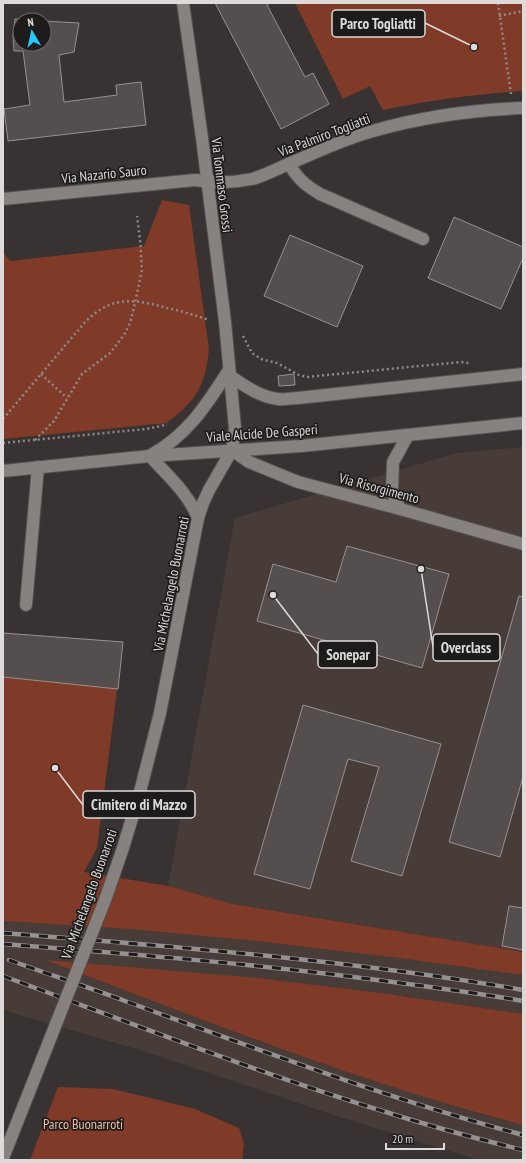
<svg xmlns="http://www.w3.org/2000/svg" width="526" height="1163" viewBox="0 0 526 1163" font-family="'PT Sans Narrow',sans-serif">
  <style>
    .built { fill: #473c38 }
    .green { fill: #803b28 }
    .building { fill: #544f4e; stroke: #979190 }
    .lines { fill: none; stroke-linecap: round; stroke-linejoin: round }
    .minor-casing { stroke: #54504f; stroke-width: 14 }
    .path { stroke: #8e8a89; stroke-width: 2.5; stroke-dasharray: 2 3; stroke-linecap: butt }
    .minor { stroke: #878280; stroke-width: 12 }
    .rail-casing { stroke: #959190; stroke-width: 4.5 }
    .rail { stroke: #1e1c1b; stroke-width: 3; stroke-dasharray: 9; stroke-linecap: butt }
    .minor-bridge-casing { stroke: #54504f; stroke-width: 14; stroke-linecap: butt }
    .minor-bridge { stroke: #878280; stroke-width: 12 }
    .labels { text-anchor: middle; stroke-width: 3.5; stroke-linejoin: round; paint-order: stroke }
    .street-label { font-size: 14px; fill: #dddad9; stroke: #1e1c1b }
    .park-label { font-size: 14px; fill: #efbcae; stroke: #1e1c1b }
    .leader { fill: none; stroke: #dddad9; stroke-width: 1.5 }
    .callout-dot { fill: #dddad9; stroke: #1e1c1b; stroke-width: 1.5 }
    .callout { fill: #1e1c1b; stroke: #dddad9; stroke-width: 1.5 }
    .callout-label { font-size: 15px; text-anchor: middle; font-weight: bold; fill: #dddad9 }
  </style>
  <rect width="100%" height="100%" fill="#383332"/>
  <g class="built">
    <polygon points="523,447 523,952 233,904 168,886 235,518 457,453"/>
    <polygon points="3,921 130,929 256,941 399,958 523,975 523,1014 388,994 258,978 47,961 260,1042 367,1079 486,1116 523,1125 523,1160 479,1160 346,1119 143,1051 3,1010"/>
  </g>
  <g class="green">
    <path d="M295,3h228v88c-47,3 -94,9 -140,19l-13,-24 -27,13z"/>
    <path d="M162,200l27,5 20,144c-4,37 -12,52 -43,74l-163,16v-187l7,9 134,-15z"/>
    <polygon points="3,633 123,642 97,848 84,872 168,886 233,904 523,952 523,975 399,958 256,941 130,929 3,921"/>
    <path d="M45,960l213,18 130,16 135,20v111c-163,-42 -320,-105 -478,-165z"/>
    <polygon points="58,1087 113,1089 195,1109 239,1128 244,1144 242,1160 30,1160"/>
  </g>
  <g class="building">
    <polygon points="215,3 270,3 267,5 305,77 313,73 329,104 281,129"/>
    <polygon points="15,19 31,20 20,20 20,44 44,44 44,21 79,23 74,52 59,55 64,102 117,95 116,85 141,82 146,125 8,141 4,109 30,105 23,51 14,51 13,35"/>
    <polygon points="454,217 523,247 523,258 501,309 428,278"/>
    <polygon points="290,235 363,266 337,327 264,296"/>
    <polygon points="294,374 295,385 279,386 278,376"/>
    <polygon points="347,546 449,574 422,668 257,621 273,564 336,582"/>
    <polygon points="519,596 523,597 523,777 500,857 449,842"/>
    <polygon points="3,633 123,642 118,689 3,677"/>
    <polygon points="303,705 441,744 402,876 351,861 379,767 348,759 310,889 254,874"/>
    <polygon points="509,906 523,908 523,950 502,946"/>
  </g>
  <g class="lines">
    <defs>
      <g id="minor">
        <path d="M289,164c9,15 16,21 31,30l103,45"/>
        <path d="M3,199l192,-19c19,3 38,3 57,-1 11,-3 23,-9 34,-14 29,-12 57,-26 87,-34 48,-14 100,-21 150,-23"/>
        <path d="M230,376c15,10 30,21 48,23 7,1 13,-1 20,-1l225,-24"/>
        <polyline points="232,450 249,462 298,482 400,509 523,544"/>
        <path d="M151,455c37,-20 56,-51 78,-85"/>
        <path d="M150,456c18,20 38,37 48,62"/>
        <polyline points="3,471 150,456 301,446 523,423"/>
        <polyline points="400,509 392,491 393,462 408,435"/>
        <polyline points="26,605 38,467"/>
        <polyline points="160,713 198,518 203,503 209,490 232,450 235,428 225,322 202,138 183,3"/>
      </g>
    </defs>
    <use href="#minor" class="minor-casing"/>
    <g class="path">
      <polyline points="498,3 511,94"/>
      <polyline points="499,16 523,11"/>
      <polyline points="243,336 252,353 261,359 277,363 299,375 307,377 461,362 469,363"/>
      <polyline points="41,374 67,398"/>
      <path d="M3,419l83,-98c8,-7 16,-14 26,-17 18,-6 37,-1 55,4 14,3 28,7 42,12"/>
      <polyline points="35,440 54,421 82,374 110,353 124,335 130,323 133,312 142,270 140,239 137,216"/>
      <polyline points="3,443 146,429 161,426 167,424"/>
    </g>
    <use href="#minor" class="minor"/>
    <defs>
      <g id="rail">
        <path d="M3,933c174,14 348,27 520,57"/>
        <path d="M3,944c128,10 255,20 382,37 46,6 92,12 138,20"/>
        <path d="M9,960c39,14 78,27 116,41 132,48 263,98 398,134"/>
        <path d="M3,976c128,47 255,97 386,137 44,14 89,26 134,37"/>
      </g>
    </defs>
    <use href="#rail" class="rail-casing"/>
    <use href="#rail" class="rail"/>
    <defs>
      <polyline id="minor-bridge" points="3,1158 105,900 123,848 141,788 160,713"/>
    </defs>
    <use href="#minor-bridge" class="minor-bridge-casing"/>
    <use href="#minor-bridge" class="minor-bridge"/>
  </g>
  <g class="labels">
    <g class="street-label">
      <text transform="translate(324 135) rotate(-21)" y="5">Via Palmiro Togliatti</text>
      <text transform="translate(104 174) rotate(-6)" y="5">Via Nazario Sauro</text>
      <text transform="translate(222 185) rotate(83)" y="5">Via Tommaso Grossi</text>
      <text transform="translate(262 433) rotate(-4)" y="5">Viale Alcide De Gasperi</text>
      <text transform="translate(379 488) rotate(15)" y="5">Via Risorgimento</text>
      <text transform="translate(171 584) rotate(-79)" y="5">Via Michelangelo Buonarroti</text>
      <text transform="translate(89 894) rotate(-70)" y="5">Via Michelangelo Buonarroti</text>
    </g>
    <g class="park-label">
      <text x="83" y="1129">Parco Buonarroti</text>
    </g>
  </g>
  <path class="leader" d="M474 47L425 23M421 569L433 647M273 595L318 654M55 768L83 805"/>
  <g class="callout-dot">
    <circle cx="474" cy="47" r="4"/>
    <circle cx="421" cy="569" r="4"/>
    <circle cx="273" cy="595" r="4"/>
    <circle cx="55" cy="768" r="4"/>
  </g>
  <g class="callout">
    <rect x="332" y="10" width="93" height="27" rx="4"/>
    <rect x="433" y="634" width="67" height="27" rx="4"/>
    <rect x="318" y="641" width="59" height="27" rx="4"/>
    <rect x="83" y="791" width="112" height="27" rx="4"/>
  </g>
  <g class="callout-label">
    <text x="378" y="29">Parco Togliatti</text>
    <text x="466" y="653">Overclass</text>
    <text x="348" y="660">Sonepar</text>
    <text x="139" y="810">Cimitero di Mazzo</text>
  </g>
  <rect width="526" height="1163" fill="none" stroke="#dddad9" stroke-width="8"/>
  <g transform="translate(32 32) rotate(351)"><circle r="19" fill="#1e1c1b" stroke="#6a6867"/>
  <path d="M0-3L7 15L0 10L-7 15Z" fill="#21c9fd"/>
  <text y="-6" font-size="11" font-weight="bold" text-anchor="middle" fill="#dddad9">N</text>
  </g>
  <path d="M386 1143v6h58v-6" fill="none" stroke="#dddad9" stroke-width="2"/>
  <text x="392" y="1143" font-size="12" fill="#dddad9" stroke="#1e1c1b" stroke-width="3" paint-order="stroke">20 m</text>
</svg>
